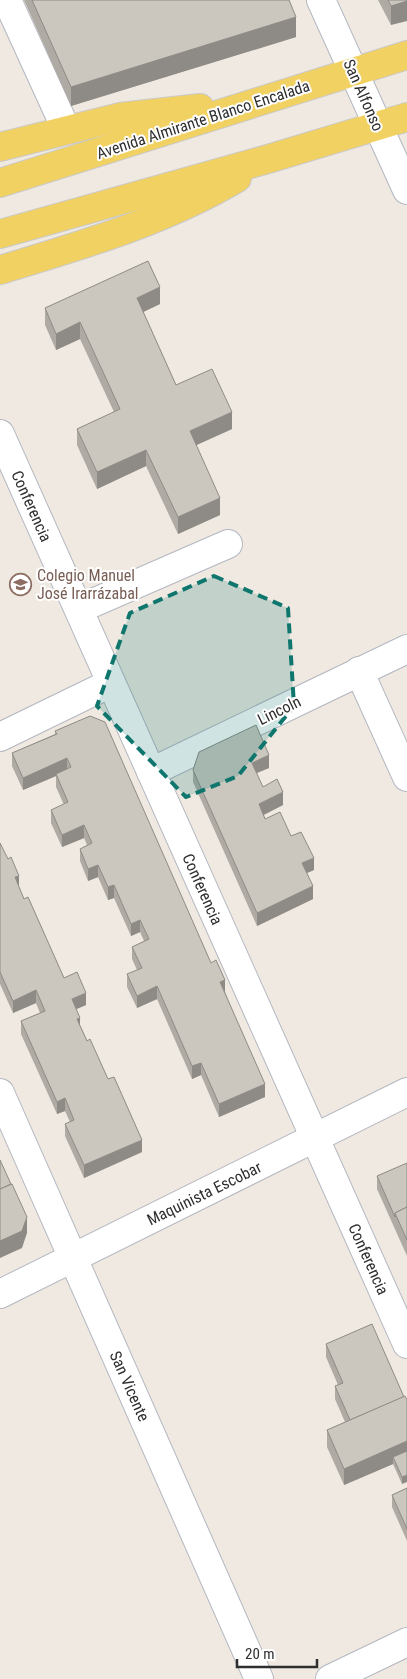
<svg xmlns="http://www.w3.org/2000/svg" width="407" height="1679" viewBox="0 0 407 1679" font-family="'Roboto Condensed',sans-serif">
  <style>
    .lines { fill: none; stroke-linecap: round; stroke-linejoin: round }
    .minor-casing { stroke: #b4b7c1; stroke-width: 30 }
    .major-casing { stroke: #c9c9c9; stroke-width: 30 }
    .minor { stroke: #fff; stroke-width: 28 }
    .major { stroke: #f2d163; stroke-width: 28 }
    .wall { fill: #afaba4 }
    .shaded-wall { fill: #8e8b86 }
    .building { fill: #cbc7bf; stroke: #8e8b86 }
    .marked { fill: #0f766e; fill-opacity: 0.2; stroke: #0f766e; stroke-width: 4; stroke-dasharray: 10 6; stroke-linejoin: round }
    .labels { text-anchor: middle; stroke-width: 4; stroke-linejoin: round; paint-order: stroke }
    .street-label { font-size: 16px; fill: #2e2e2e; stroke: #fff }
    .education-label { font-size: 16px; fill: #785e54; stroke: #fff; text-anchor: start }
  </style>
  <rect width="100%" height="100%" fill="#efe9e1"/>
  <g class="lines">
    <defs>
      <g id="minor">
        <polyline points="7,0 66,129"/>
        <polyline points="321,0 407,190"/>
        <polyline points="0,434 407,1344"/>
        <polyline points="79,609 228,544"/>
        <polyline points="359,671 407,777"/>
        <polyline points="0,737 111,683"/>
        <polyline points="151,772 407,649"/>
        <polyline points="0,1093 259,1679"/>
        <polyline points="0,1294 407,1092"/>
        <polyline points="330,1679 407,1642"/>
      </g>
      <g id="major">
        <polyline points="0,147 120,117 200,108"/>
        <polyline points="0,183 407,55"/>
        <polyline points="0,234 268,159 407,117"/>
        <path d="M0,270c82,-25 163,-48 237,-92"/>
      </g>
    </defs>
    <use href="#minor" class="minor-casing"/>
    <use href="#major" class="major-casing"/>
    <use href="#minor" class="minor"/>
    <use href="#major" class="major"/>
  </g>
  <g class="wall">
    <polygon points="24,0 289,0 296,37 71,106"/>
    <polygon points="378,0 407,0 391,25"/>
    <polygon points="160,304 143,312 176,385 232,429 196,445 220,515 178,534 146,466 97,489 77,445 77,429 114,412 80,339 56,350 45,325 45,308"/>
    <polygon points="55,731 211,963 225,992 265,1097 219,1117 201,1075 192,1079 157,999 137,1008 127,987 127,974 137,970 132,959 132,947 144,941 140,932 131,936 114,898 108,900 98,877 88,881 80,861 80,849 87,845 84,838 62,847 51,823 51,810 64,805 56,787 56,776 23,790 12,766 12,753 55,734"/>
    <polygon points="269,768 256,773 263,787 283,805 264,815 265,819 291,836 314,870 307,873 313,899 257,926 193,782 193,770"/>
    <polygon points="0,843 24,899 64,978 86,1005 76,1009 80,1026 142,1152 84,1178 65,1136 65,1124 70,1122 65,1111 57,1114 21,1034 21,1021 40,1013 36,1003 13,1013 0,984"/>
    <polygon points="407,1163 407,1256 377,1189 377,1176"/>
    <polygon points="326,1344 404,1397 402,1484 393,1464 344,1485 327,1447 327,1430 345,1422 335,1399 335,1386 338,1385 326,1357"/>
    <polygon points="407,1488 407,1541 392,1507 392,1495"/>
  </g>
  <g class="shaded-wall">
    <polygon points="407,1 407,21 391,25 391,6"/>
    <polygon points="296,17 296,37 71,106 71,87"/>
    <polygon points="160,287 160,304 137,315 137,298"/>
    <polygon points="80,322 80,339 56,350 56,334"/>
    <polygon points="232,412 232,429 190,448 190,431"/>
    <polygon points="146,450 146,466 97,489 97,472"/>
    <polygon points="220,498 220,515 178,534 178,517"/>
    <polygon points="269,755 269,768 252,775 252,763"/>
    <polygon points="67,758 67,771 56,774 56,776 23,790 23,778"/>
    <polygon points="283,792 283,805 259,817 259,804"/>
    <polygon points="84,825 84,838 62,847 62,835"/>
    <polygon points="314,858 314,870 302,875 302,863"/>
    <polygon points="98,865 98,877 88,881 88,869"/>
    <polygon points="19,876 19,888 15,877"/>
    <polygon points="114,885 114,898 108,900 108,887"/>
    <polygon points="313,886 313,899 257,926 257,913"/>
    <polygon points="140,920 140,932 131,936 131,924"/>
    <polygon points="225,980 225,993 220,982"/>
    <polygon points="157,986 157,999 137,1008 137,996"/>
    <polygon points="36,990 36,1003 13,1013 13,1001"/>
    <polygon points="86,993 86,1005 72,1011 72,999"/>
    <polygon points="80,1018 80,1030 77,1019"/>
    <polygon points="201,1063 201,1075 192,1079 192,1066"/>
    <polygon points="265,1084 265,1097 219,1117 219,1104"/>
    <polygon points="65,1098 65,1111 57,1114 57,1102"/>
    <polygon points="142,1140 142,1152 84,1178 84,1165"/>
    <polygon points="27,1217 27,1233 22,1248 0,1258 0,1241"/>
    <polygon points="407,1441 407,1458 393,1457 393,1464 344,1485 344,1469"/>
    <polygon points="407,1475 407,1482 402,1484 402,1477"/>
  </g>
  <g class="building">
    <polygon points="32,0 289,0 296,17 71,87"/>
    <polygon points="388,0 407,0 407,1 391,6"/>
    <polygon points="148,261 160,287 137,298 176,385 212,369 232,412 190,431 220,498 178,517 146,450 97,472 77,429 120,409 80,322 56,334 45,308"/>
    <polygon points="90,716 105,722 211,963 216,960 225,980 220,982 265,1084 219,1104 201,1063 192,1066 157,986 137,996 127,974 142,968 132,947 149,939 140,920 131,924 114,885 108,887 98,865 88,869 80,849 92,843 84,825 62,835 51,810 68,802 56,774 71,767 67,758 23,778 12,753 57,734 55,731"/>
    <polygon points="256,725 269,755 252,763 263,787 277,779 283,792 259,804 265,819 280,812 291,836 301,832 314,858 302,863 313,886 257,913 193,770 199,752"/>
    <polygon points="0,843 8,859 11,857 19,876 15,877 24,899 28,897 64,978 77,972 86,993 72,999 80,1018 77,1019 87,1041 90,1039 108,1079 114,1077 142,1140 84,1165 65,1124 74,1120 65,1098 57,1102 21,1021 45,1011 36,990 13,1001 0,972"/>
    <polygon points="0,1160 11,1184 0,1189"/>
    <polygon points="407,1163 407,1207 395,1213 395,1217 377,1176"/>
    <polygon points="12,1184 27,1217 22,1231 0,1241 0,1189"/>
    <polygon points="407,1207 407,1240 395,1213"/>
    <polygon points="372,1324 404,1397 350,1420 335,1386 343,1383 326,1344"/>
    <polygon points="405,1396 407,1400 407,1441 344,1469 327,1430"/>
    <polygon points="407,1451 407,1475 402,1477 393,1457"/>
    <polygon points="407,1488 407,1529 392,1495"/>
  </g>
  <path class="marked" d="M214,576l74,32 6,98 -56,70 -52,21 -89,-91 33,-93z"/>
  <defs>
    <symbol id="school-ring" viewBox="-11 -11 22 22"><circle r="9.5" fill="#fff" stroke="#8d6e63" stroke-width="1.5"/><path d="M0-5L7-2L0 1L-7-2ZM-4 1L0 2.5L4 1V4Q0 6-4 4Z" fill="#8d6e63"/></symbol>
  </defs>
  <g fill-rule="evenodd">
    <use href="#school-ring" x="8" y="572" width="25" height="25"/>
  </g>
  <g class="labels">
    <g class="street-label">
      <text transform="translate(364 95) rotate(66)" y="6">San Alfonso</text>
      <text transform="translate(203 119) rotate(-18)" y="6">Avenida Almirante Blanco Encalada</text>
      <text transform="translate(32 506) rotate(66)" y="6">Conferencia</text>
      <text transform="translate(279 710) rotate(-26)" y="6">Lincoln</text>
      <text transform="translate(203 889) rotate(66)" y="6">Conferencia</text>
      <text transform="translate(204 1193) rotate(-26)" y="6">Maquinista Escobar</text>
      <text transform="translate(369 1259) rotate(66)" y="6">Conferencia</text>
      <text transform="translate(130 1386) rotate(66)" y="6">San Vicente</text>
    </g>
    <g class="education-label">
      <text x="37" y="581">Colegio Manuel<tspan x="37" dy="18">José Irarrázabal</tspan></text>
    </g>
  </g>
  <path d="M237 1659v8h80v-8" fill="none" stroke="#2e2e2e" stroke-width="2.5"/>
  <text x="245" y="1659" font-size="15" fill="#2e2e2e" stroke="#ffffff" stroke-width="4" paint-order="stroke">20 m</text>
</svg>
